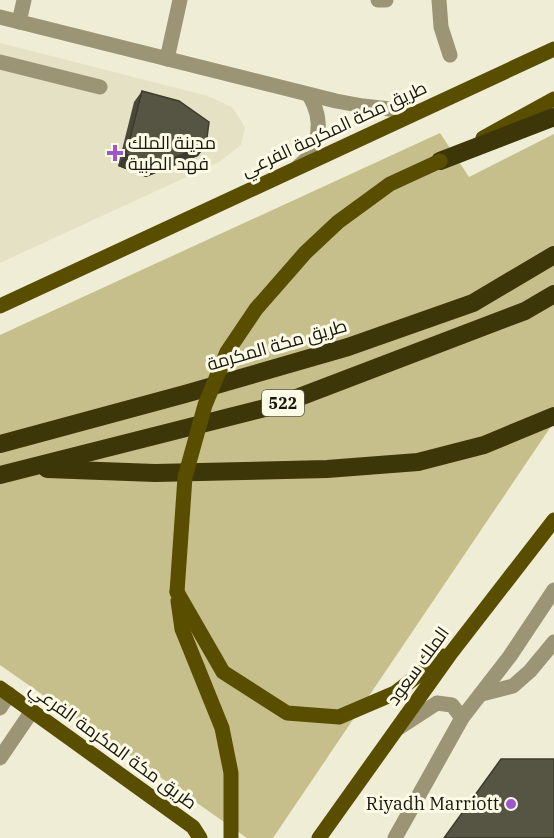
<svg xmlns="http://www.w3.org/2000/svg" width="554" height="838" viewBox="0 0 554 838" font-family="'IBM Plex Serif',Cairo,serif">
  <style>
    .built { fill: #e5e1c4 }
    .green { fill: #c7bf8b }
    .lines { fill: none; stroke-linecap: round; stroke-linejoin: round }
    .minor { stroke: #9b9575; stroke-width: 15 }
    .major { stroke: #594e00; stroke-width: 15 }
    .highway { stroke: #3d3609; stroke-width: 18 }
    .major-bridge { stroke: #594e00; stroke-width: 15 }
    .wall { fill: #4a4839 }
    .shaded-wall { fill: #3c3b2e }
    .building { fill: #565442; stroke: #3c3b2e; stroke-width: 1.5 }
    .poi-dot { fill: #9e57cb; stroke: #fdfae5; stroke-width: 2 }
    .labels { text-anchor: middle; stroke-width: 6; stroke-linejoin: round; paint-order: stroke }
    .shield { fill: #fdfae5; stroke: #5c5a4f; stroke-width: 1.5 }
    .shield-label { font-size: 16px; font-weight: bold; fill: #17160f }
    .street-label { font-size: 18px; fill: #17160f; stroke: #fdfae5 }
    .poi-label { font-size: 18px; fill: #17160f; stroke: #fdfae5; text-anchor: start }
  </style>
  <rect width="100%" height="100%" fill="#f0edd7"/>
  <polygon class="built" points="0,43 208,96 232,107 245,127 241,145 219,162 0,263"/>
  <polygon class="green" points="440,133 469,177 554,134 554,422 273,838 247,838 0,665 0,335"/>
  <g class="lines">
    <g class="minor">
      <polyline points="378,0 386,0"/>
      <polyline points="439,0 441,27 450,55"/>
      <polyline points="0,17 336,101 363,106 417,112"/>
      <polyline points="19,22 24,0"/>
      <polyline points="167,59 180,0"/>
      <polyline points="0,62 100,87"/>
      <path d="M298,167c23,-18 26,-47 11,-72"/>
      <polyline points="482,694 513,686 530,671 554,642"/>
      <polyline points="0,708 9,694"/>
      <polyline points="462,718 510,656 554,590"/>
      <polyline points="0,758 32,711"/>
      <polyline points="395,838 462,718 452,705 437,703 397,729"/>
    </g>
    <g class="major">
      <polyline points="483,138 554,99"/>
      <polyline points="0,306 554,49"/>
      <polyline points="177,592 223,672 287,713 339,717 395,693 443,656"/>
      <polyline points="178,601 182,629 222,728 231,773 231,838"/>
      <polyline points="0,688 193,827 200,838"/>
      <polyline points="319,838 451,653 554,520"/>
    </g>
    <g class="highway">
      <polyline points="440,161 554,117"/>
      <polyline points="0,444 185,394 348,347 473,303 554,255"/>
      <polyline points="47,469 155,473 327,469 418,462 484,445 554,416"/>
      <polyline points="0,475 281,404 525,311 554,294"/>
    </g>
    <polyline class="major-bridge" points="177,592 185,477 205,405 227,352 256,309 305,253 338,222 390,184 440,161"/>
  </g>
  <polygon class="wall" points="142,91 206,145 198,156 146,177 118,166 134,102"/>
  <polygon class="shaded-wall" points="206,145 198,156 146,177 118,166 126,154"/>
  <g class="building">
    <polygon points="142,91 179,101 209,122 206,145 154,166 126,154"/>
    <polygon points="501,759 554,759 554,838 444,838"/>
  </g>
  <g class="poi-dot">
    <path d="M112 144h6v6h6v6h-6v6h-6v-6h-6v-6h6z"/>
    <circle cx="511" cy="804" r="6"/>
  </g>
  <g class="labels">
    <rect class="shield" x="262" y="390" width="42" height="26" rx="4.5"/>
    <g class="shield-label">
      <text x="283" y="409">522</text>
    </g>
    <g class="street-label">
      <text transform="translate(334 129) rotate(-25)" y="6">طريق مكة المكرمة الفرعي</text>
      <text transform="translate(277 345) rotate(-16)" y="6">طريق مكة المكرمة</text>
      <text transform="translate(418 666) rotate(-54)" y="6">الملك سعود</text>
      <text transform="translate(113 746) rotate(36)" y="6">طريق مكة المكرمة الفرعي</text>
    </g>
    <g class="poi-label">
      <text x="128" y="149">مدينة الملك<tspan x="128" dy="21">فهد الطبية</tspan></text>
      <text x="499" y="810" text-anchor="end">Riyadh Marriott</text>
    </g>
  </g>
</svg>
